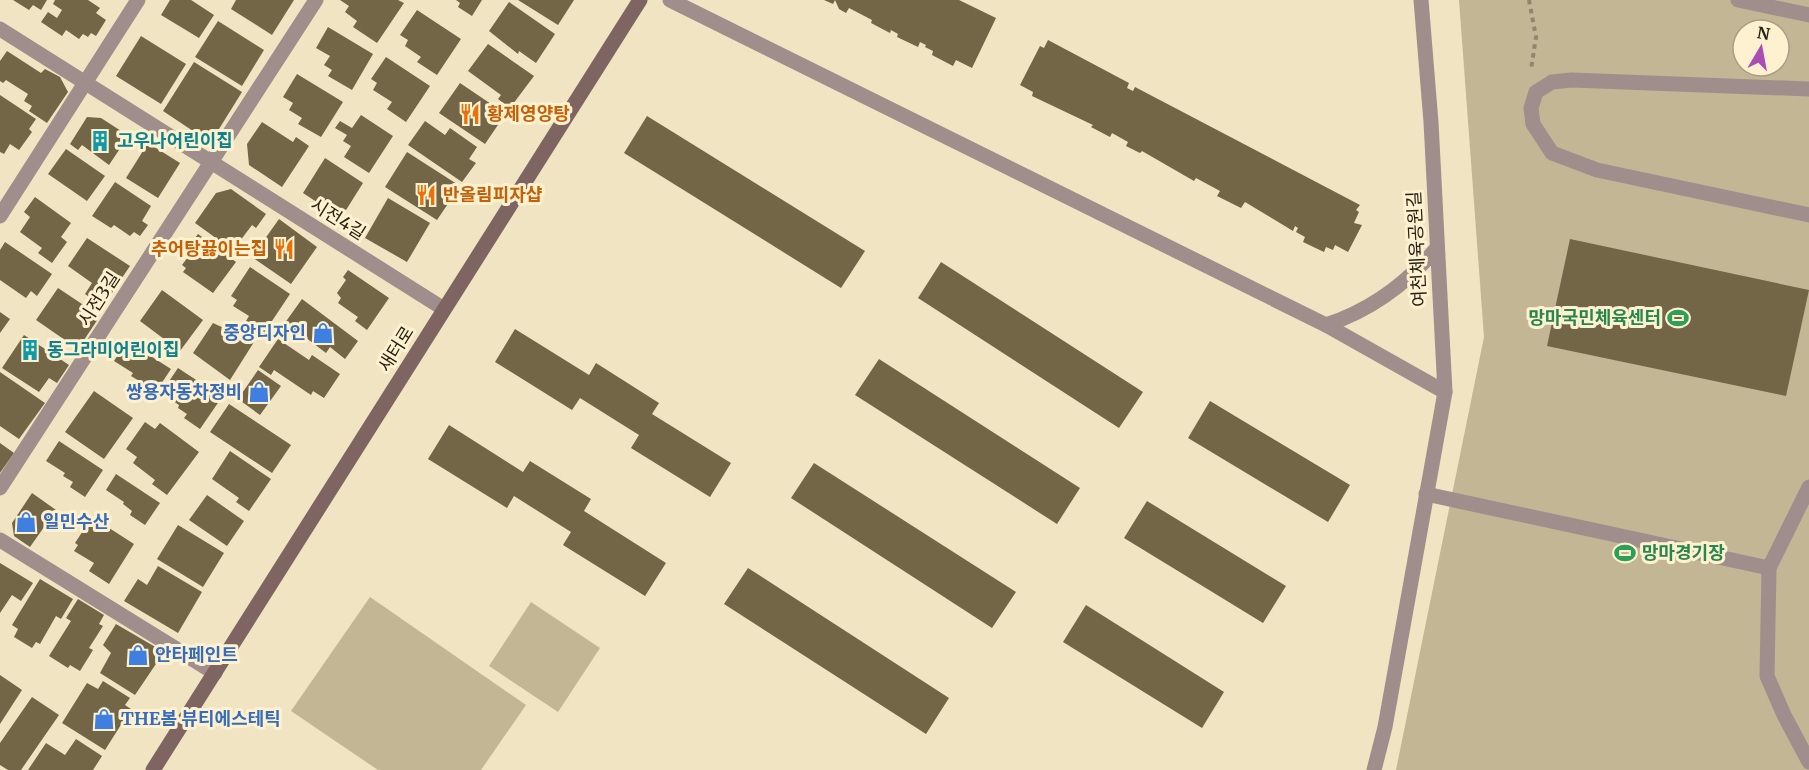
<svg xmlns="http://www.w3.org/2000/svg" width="1809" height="770" viewBox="0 0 1809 770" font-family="Merriweather,'Noto Sans KR',serif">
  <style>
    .green { fill: #c2b695; fill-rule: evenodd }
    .building { fill: #726647 }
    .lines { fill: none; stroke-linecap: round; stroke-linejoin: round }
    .path { stroke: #8f866e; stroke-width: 4; stroke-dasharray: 4.5 4.5; stroke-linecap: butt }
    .lane { stroke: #a08e8c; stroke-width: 15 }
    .street { stroke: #a08e8c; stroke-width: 15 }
    .secondary { stroke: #7e6562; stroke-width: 15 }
    .labels { text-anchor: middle; stroke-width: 6; stroke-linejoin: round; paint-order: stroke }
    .food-label { font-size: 18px; font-weight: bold; fill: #c56008; stroke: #fef1cf; text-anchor: start }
    .culture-label { font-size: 18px; font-weight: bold; fill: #0d838f; stroke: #fef1cf; text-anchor: start }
    .street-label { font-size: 18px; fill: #272216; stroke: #fef1cf }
    .leisure-label { font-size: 18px; font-weight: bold; fill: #27864d; stroke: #fef1cf; text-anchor: end }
    .shop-label { font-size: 18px; font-weight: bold; fill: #366cbe; stroke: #fef1cf; text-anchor: start }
  </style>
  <rect width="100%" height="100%" fill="#f1e4c2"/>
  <g class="green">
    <path d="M1459,0h350v770h-413l88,-433zM1743,30h36v36h-36z"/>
    <polygon points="370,597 526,705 481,770 378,770 291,711"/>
    <polygon points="531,602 600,648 558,712 489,666"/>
  </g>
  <g class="building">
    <polygon points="13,0 47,0 41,10 33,5 29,10"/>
    <polygon points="55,0 88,0 100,8 96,13 106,20 96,36 91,33 88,37 83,34 79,39 66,30 62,36 41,22 48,12 57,18 62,10 53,4"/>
    <polygon points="170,0 191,0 214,15 199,38 161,15"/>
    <polygon points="236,0 294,0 272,35 231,9"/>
    <polygon points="340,0 398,0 404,3 377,43 353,27 357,21 345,12 349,6"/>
    <polygon points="456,0 482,0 472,16 458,7 460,3"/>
    <polygon points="518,0 574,0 558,25"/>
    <polygon points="824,0 959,0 996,18 972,68 956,60 953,66 932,55 933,51 925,47 926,45 920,42 918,47 897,37 898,34 891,30 890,33 871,23 872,20 849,8 846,13 839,9 835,0 833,4"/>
    <polygon points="509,2 555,34 536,63 519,51 518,54 489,31"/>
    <polygon points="417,10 461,39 437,75 417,62 421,57 405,46 408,40 400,35"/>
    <polygon points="218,21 264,50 242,86 195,57"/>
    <polygon points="328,27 373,54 352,90 328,76 332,70 324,65 330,56 316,48"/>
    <polygon points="141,36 186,64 161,104 116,76"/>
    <polygon points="1048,40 1129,83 1127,88 1133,91 1135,87 1360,205 1356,210 1359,212 1354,223 1362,225 1348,252 1335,245 1333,250 1326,247 1324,252 1303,242 1305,237 1296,232 1298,228 1295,226 1293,231 1245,202 1241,208 1217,196 1220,191 1196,178 1194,181 1142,151 1140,153 1126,146 1128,142 1112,133 1110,137 1091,127 1093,125 1032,96 1033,92 1020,85 1040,46 1044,48"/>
    <polygon points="488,44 534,76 510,108 498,99 501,95 468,71"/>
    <polygon points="7,51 41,73 45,69 60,77 68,92 47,123 29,111 32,106 24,101 28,94 6,80 3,83 0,81 0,61"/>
    <polygon points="386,57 430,86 406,122 387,109 392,102 373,90 377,83 371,79"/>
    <polygon points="194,62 242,92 219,129 196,133 163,111"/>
    <polygon points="297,74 343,102 321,137 298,124 302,118 289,110 293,103 283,97"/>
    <polygon points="460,83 494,106 488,114 500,122 485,144 439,113"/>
    <polygon points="0,95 36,119 29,129 32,132 19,150 10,144 4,154 0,152"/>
    <polygon points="361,115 393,136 369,173 344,157 351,146 343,141 347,135 335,128 340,121 352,128"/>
    <polygon points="647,116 865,251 841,288 624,153"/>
    <polygon points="87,117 101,118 132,138 124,148 121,147 109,165 82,145 78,150 70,144"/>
    <polygon points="425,121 445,135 450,128 477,147 469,159 476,163 462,182 408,145"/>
    <polygon points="262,122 293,142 296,137 309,146 282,187 249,165 247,144"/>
    <polygon points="148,143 180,163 158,198 126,178"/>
    <polygon points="66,149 105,176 87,201 48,174"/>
    <polygon points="407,152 460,186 437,220 385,187"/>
    <polygon points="325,158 363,183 341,218 303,193"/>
    <polygon points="115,182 151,206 142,221 148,225 140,236 134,232 130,236 114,225 111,228 92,216"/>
    <polygon points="231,189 266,214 256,228 252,225 237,245 230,241 227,246 195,223 216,193"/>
    <polygon points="35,197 71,223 61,237 67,242 52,263 38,253 42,248 20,232 30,217 24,212"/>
    <polygon points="388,198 430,223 407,262 365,238"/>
    <polygon points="279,219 317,247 291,284 252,257"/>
    <polygon points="198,234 236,262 213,293 183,272 186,268 182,265 194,249 190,245"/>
    <polygon points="87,238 130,266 103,306 85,294 92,283 68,266"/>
    <polygon points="1570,239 1809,290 1786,396 1547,346"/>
    <polygon points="5,242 52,274 37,296 31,291 26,298 0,280 0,250"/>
    <polygon points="941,262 1143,392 1119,428 918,298"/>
    <polygon points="250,267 290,294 264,333 246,321 249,316 233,306 237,300 231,296"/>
    <polygon points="348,270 389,298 367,330 355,321 358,317 338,303 341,298 337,293 346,280 343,277"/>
    <polygon points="58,288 100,316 78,349 36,320"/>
    <polygon points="162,290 203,320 180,351 140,321"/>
    <polygon points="302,299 358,341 345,359 330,347 326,353 301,334 297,339 282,327"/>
    <polygon points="0,312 10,319 0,333"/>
    <polygon points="213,323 254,342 230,380 193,353"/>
    <polygon points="515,329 589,375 596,363 659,403 652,414 731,463 710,497 631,448 639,435 580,398 572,410 495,362"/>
    <polygon points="24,335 69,365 57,383 49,378 39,392 2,368"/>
    <polygon points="278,339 309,360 312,355 340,374 324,398 313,391 311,395 274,370 271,375 259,367"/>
    <polygon points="127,341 171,369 153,396 138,386 141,382 131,376 133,373 114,361"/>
    <polygon points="879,359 1080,488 1057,524 855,395"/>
    <polygon points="178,368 222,397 200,429 184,418 187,414 178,408 179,405 161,393"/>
    <polygon points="258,370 281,386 260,415 238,399"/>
    <polygon points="0,372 45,403 19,439 0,426"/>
    <polygon points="94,391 133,418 104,459 65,432"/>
    <polygon points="1210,401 1350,485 1328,522 1188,438"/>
    <polygon points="229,404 291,445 272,473 210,432"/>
    <polygon points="145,422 155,429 160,423 199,452 167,495 152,484 155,480 133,463 137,457 126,449"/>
    <polygon points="449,425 523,472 530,461 591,499 584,511 666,563 645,596 563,545 571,532 514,496 507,508 428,459"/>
    <polygon points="59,441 103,470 85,497 70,487 73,482 63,476 65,473 46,461"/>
    <polygon points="0,443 14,453 0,473"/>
    <polygon points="230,451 271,479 249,511 236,502 239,498 212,479"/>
    <polygon points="814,463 1016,592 992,628 791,498"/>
    <polygon points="116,474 160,503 145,525 130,515 132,511 123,504 124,502 106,490"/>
    <polygon points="32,493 56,510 30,547 14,536 12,523"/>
    <polygon points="207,495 244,521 227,546 189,520"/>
    <polygon points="1147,501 1286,586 1263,623 1124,538"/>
    <polygon points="92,517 134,544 109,584 89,571 94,563 74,551 78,545 75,543"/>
    <polygon points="178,525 224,553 203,587 157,559"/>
    <polygon points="0,563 33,583 21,601 12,595 0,613"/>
    <polygon points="158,566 202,592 178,633 124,601 138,579 147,585"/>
    <polygon points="748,568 949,698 926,734 724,604"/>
    <polygon points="40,579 73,599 61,619 56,616 40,644 36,642 32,648 14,637 18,629 12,625"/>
    <polygon points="78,599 104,615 99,624 103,626 89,648 93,650 80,671 70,665 68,668 49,656 71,621 66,618"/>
    <polygon points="1086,605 1224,692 1202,728 1063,642"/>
    <polygon points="116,624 164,652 135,695 100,673 111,653 103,645"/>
    <polygon points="0,675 22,690 0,724"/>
    <polygon points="103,681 130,698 125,705 131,709 105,750 62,723 87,683 98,689"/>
    <polygon points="32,697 59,715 21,770 8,770 0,765 0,743"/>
    <polygon points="76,739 102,756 93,770 28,770 46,743 65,755"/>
  </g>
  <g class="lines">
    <polyline class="path" points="1529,0 1536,37 1531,70"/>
    <g class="lane">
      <polyline points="1738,0 1809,15"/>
      <polyline points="1809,89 1572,80 1552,82 1536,92 1531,108 1533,124 1552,153 1597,170 1809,215"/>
      <polyline points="1809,487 1769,568 1767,676 1784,715 1809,762"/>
      <polyline points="1426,494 1769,568"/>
    </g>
    <g class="street">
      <polyline points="670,0 1326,325 1445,392"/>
      <polyline points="0,29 444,309"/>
      <polyline points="0,216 138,0"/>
      <path d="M1326,325c43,-14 80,-41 109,-75"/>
      <polyline points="0,488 316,0"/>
      <polyline points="0,540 215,673"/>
      <polyline points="1374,770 1385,727 1445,392 1431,122 1421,0"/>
    </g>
    <polyline class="secondary" points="153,770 640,0"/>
  </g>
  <defs>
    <symbol id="restaurant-bare" viewBox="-9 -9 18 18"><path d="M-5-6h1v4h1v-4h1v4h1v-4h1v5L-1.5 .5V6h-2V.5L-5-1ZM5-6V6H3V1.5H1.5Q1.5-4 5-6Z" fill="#e8710a" stroke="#fef1cf" stroke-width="2.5" paint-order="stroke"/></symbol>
    <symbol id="building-bare" viewBox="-9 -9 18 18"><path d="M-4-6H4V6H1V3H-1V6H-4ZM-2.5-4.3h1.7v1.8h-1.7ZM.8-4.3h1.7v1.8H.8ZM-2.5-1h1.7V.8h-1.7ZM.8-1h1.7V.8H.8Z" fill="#0f9aa8" stroke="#fef1cf" stroke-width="2.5" paint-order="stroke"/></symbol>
    <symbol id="stadium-bare" viewBox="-9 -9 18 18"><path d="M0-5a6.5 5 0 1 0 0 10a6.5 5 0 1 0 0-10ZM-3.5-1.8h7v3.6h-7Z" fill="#2e9e5b" stroke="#fef1cf" stroke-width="2.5" paint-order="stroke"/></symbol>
    <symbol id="shop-bare" viewBox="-9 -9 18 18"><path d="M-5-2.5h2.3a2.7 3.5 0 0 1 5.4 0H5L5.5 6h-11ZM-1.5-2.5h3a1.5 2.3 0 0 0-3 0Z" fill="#3f7fe0" stroke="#fef1cf" stroke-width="2.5" paint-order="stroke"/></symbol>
  </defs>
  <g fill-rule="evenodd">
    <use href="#restaurant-bare" x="455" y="99" width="30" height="30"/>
    <use href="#building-bare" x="85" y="126" width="30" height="30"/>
    <use href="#restaurant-bare" x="411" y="180" width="30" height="30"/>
    <use href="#restaurant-bare" x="269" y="234" width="30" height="30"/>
    <use href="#stadium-bare" x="1663" y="303" width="30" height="30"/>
    <use href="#shop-bare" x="308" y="318" width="30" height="30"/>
    <use href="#building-bare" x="15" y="335" width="30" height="30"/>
    <use href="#shop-bare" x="244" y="377" width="30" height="30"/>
    <use href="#shop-bare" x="11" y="507" width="30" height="30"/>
    <use href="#stadium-bare" x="1610" y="538" width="30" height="30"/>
    <use href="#shop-bare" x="123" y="640" width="30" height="30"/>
    <use href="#shop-bare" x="89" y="704" width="30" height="30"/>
  </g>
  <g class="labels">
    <g class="food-label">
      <text x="487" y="120">황제영양탕</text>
      <text x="443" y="201">반올림피자샵</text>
      <text x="267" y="255" text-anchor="end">추어탕끓이는집</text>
    </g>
    <g class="culture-label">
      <text x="117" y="147">고우나어린이집</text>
      <text x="47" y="356">동그라미어린이집</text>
    </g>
    <g class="street-label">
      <text transform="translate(338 219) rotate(32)" y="6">시전4길</text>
      <text transform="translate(1417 249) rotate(-93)" y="6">여천체육공원길</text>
      <text transform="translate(99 299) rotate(-57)" y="6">시전3길</text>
      <text transform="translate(396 349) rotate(-58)" y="6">새터로</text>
    </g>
    <g class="leisure-label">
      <text x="1661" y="324">망마국민체육센터</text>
      <text x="1642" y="559" text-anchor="start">망마경기장</text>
    </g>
    <g class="shop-label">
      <text x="306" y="339" text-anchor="end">중앙디자인</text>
      <text x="242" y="398" text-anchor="end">쌍용자동차정비</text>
      <text x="43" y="528">일민수산</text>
      <text x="155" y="661">안타페인트</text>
      <text x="121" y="725">THE봄 뷰티에스테틱</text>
    </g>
  </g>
  <g transform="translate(1761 48) rotate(10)"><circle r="28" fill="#fef1cf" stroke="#a89e85" stroke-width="1.5"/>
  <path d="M0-4.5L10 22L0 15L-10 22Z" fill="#ab4bb4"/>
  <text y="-9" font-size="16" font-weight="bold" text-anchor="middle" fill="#272216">N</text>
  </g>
</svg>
